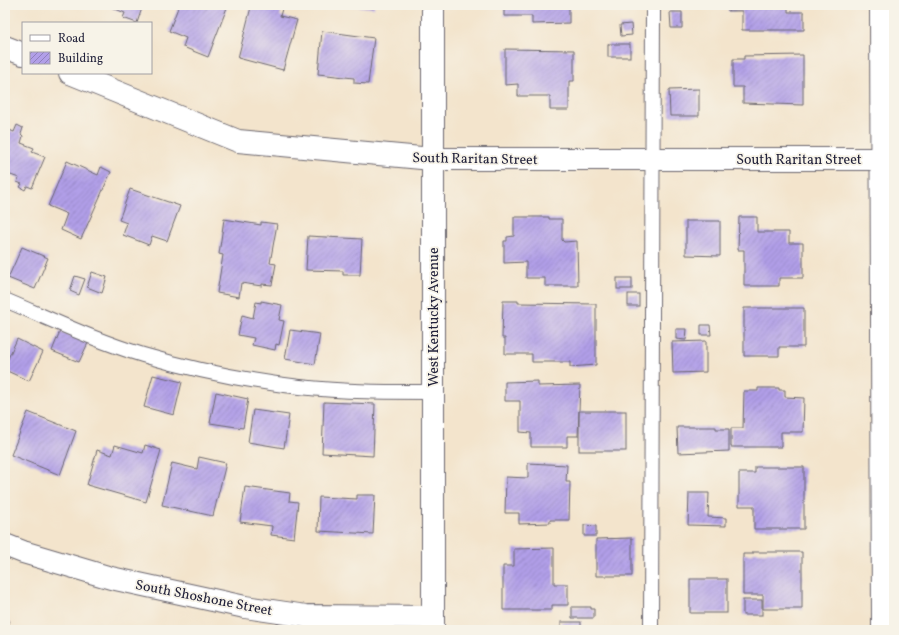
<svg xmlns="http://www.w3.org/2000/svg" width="899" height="635" viewBox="0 0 899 635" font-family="Vollkorn,serif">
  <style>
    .building { fill: url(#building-hatch) }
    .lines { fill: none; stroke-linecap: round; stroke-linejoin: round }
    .lane-casing { stroke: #6b666e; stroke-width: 16 }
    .street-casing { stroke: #6b666e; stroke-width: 24 }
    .lane { stroke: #fff; stroke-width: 14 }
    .street { stroke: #fff; stroke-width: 22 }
    .labels { text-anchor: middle; stroke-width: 3.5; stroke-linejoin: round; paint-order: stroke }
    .street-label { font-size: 14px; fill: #22223b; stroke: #f7f3e8 }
  </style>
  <defs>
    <pattern id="building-hatch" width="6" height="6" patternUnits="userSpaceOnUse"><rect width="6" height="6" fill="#b19fe8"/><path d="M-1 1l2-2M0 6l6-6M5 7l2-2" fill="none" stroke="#9081bd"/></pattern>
  </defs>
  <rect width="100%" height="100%" fill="#f7f3e8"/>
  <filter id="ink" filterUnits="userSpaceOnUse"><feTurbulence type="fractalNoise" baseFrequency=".025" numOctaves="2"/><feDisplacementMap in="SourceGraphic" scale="8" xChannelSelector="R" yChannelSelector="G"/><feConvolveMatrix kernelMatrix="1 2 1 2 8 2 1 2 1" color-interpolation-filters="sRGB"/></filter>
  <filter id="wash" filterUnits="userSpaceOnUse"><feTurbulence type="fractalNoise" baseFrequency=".012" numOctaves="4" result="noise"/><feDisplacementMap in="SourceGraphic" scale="16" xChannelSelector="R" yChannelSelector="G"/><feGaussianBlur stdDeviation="0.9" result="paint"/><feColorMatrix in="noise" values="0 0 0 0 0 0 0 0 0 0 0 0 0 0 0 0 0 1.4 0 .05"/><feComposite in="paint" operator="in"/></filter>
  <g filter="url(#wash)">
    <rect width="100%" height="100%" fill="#f3e4cc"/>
    <g id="blocks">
      <g class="building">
        <polygon points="106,5 143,5 137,23 123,18 125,13"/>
        <polygon points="179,5 200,5 206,7 207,5 228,5 208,57 183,47 186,38 169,31"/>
        <polygon points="254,5 283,5 280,16 297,20 283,70 238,58 251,7 253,8"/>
        <polygon points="352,5 374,5 374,8 352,6"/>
        <polygon points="504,5 569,5 569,23 532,24 532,16 504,16"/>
        <polygon points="728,5 788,5 788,12 804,12 804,30 742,30 742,11 728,11"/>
        <polygon points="670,12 682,12 682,28 671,28"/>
        <polygon points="631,24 632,35 621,36 620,25"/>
        <polygon points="322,31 374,38 368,84 354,83 354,78 318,74"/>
        <rect x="608" y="44" width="22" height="13"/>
        <polygon points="505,49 574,50 574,81 569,81 569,110 550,110 550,96 518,96 518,84 505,85"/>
        <polygon points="803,55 803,105 743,103 743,87 733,87 733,59 744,59 744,56"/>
        <polygon points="699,89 699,116 670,116 669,90"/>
        <polygon points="17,125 23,128 21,134 23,136 21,143 34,148 32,152 45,157 32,188 27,186 25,190 20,187 22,184 17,182 19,178 5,173 5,134 7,129 14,132"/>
        <polygon points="67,161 98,175 101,167 111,172 81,239 61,230 67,214 48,206"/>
        <polygon points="130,189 180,206 167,241 152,236 149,245 123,235 127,223 119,220"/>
        <polygon points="514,217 549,217 549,219 562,219 562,240 564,242 577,241 578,286 545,286 545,278 526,278 526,262 504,263 504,241 507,241 507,237 514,236"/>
        <polygon points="739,217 757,217 757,232 789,232 789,243 803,243 803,278 779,278 779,286 744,286 744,250 738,250"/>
        <polygon points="224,219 261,225 261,222 277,224 270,263 276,264 272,285 262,284 262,286 241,283 239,297 217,293 223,255 219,254"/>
        <polygon points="686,221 720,221 720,256 686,255"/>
        <polygon points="308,236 362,239 360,275 343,275 343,271 306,270"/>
        <polygon points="22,247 48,258 35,289 8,278"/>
        <polygon points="92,272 107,277 102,293 87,287"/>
        <polygon points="75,276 85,279 79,295 70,291"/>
        <rect x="617" y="278" width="15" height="11"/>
        <rect x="628" y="294" width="11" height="12"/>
        <polygon points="261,301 282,305 279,320 284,321 279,345 276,344 275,350 252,345 254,338 238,335 242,315 253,318 256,302 261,303"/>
        <polygon points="503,301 518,301 518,303 596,304 596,365 570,367 570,362 532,362 532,354 505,354 505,338 502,338"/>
        <polygon points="744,308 804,308 804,347 779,347 779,356 744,356"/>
        <polygon points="701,325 710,325 711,335 701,335"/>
        <polygon points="676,329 687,329 686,340 676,339"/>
        <polygon points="290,330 320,334 315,364 285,359"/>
        <polygon points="60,331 88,343 79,362 52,351"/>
        <polygon points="17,339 43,352 29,381 5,370 5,365"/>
        <polygon points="706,341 706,372 673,373 672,342"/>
        <polygon points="153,375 182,382 174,415 144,407"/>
        <polygon points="538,381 538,386 580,385 578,436 567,436 567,447 531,447 531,433 520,432 520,401 505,401 505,382"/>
        <polygon points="758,388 779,388 779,390 785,390 785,397 804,398 803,432 781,432 781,447 731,447 731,428 743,428 744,391 758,391"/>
        <polygon points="216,392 248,399 243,428 210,423"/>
        <polygon points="324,402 375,404 373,456 322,453"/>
        <polygon points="253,410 289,415 284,448 248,442"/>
        <rect x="579" y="411" width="47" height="40"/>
        <polygon points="28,412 76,431 60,475 11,455"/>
        <polygon points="677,427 716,427 716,429 729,429 729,451 678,453"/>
        <polygon points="115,445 143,453 145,445 161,450 146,502 87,485 97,450 112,455"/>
        <polygon points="199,457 226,463 213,516 162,505 172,463 197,469"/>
        <polygon points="528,463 567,465 566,482 570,482 569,520 550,520 550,523 519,524 519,513 505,513 506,477 528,478"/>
        <polygon points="755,467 804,467 804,529 754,529 754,506 739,506 739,473 755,473"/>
        <polygon points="245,487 290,493 289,501 298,502 294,538 271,535 272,526 240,522"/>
        <polygon points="689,493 709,493 708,517 726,518 726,526 688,525"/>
        <polygon points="357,495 375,495 373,534 318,531 319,497 357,499"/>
        <polygon points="584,525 596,526 596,536 584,536"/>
        <polygon points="632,538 632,576 596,576 596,539"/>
        <polygon points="554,548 554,584 568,584 568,605 552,605 552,610 503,610 503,566 514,566 514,549"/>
        <polygon points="753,552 802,552 802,609 763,609 763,595 743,595 743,554 753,554"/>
        <rect x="690" y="579" width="37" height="34"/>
        <rect x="743" y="600" width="19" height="15"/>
        <polygon points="572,607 591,607 591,609 594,609 594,618 572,618"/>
        <polygon points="5,619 10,621 6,630 5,630"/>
        <rect x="561" y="622" width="20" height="8"/>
      </g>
    </g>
  </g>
  <g filter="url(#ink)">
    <use href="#blocks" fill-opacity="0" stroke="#6b666e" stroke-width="1"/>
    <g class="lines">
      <defs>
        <g id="lane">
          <path d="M5,300c45,19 91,41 138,55 51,15 104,26 157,32 44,5 89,5 133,5"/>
          <polyline points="651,630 653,5"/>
        </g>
        <g id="street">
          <polyline points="881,5 883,630"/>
          <polyline points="5,47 23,54"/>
          <polyline points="70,73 238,141 432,159 894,159"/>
          <polyline points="5,545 23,552 111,578 245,607 306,616 432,617"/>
          <polyline points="433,630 433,5"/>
        </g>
      </defs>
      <use href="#lane" class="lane-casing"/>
      <use href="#street" class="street-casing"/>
      <use href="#lane" class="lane"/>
      <use href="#street" class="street"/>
    </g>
  </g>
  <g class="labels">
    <g class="street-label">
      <text transform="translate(475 158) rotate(1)" y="5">South Raritan Street</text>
      <text x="799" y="164">South Raritan Street</text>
      <text transform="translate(433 317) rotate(-90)" y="5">West Kentucky Avenue</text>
      <text transform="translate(204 597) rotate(11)" y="5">South Shoshone Street</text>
    </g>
  </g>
  <rect width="899" height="635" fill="none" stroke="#f7f3e8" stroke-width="20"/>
  <rect x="22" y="22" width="130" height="52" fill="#f7f3e8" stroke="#a29fa3"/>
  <rect x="30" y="35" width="20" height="6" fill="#ffffff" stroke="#a29fa3"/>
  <text x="58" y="42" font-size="12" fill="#22223b">Road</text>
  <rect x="30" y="52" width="20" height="12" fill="url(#building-hatch)" stroke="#a29fa3"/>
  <text x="58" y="62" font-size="12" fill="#22223b">Building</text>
</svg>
